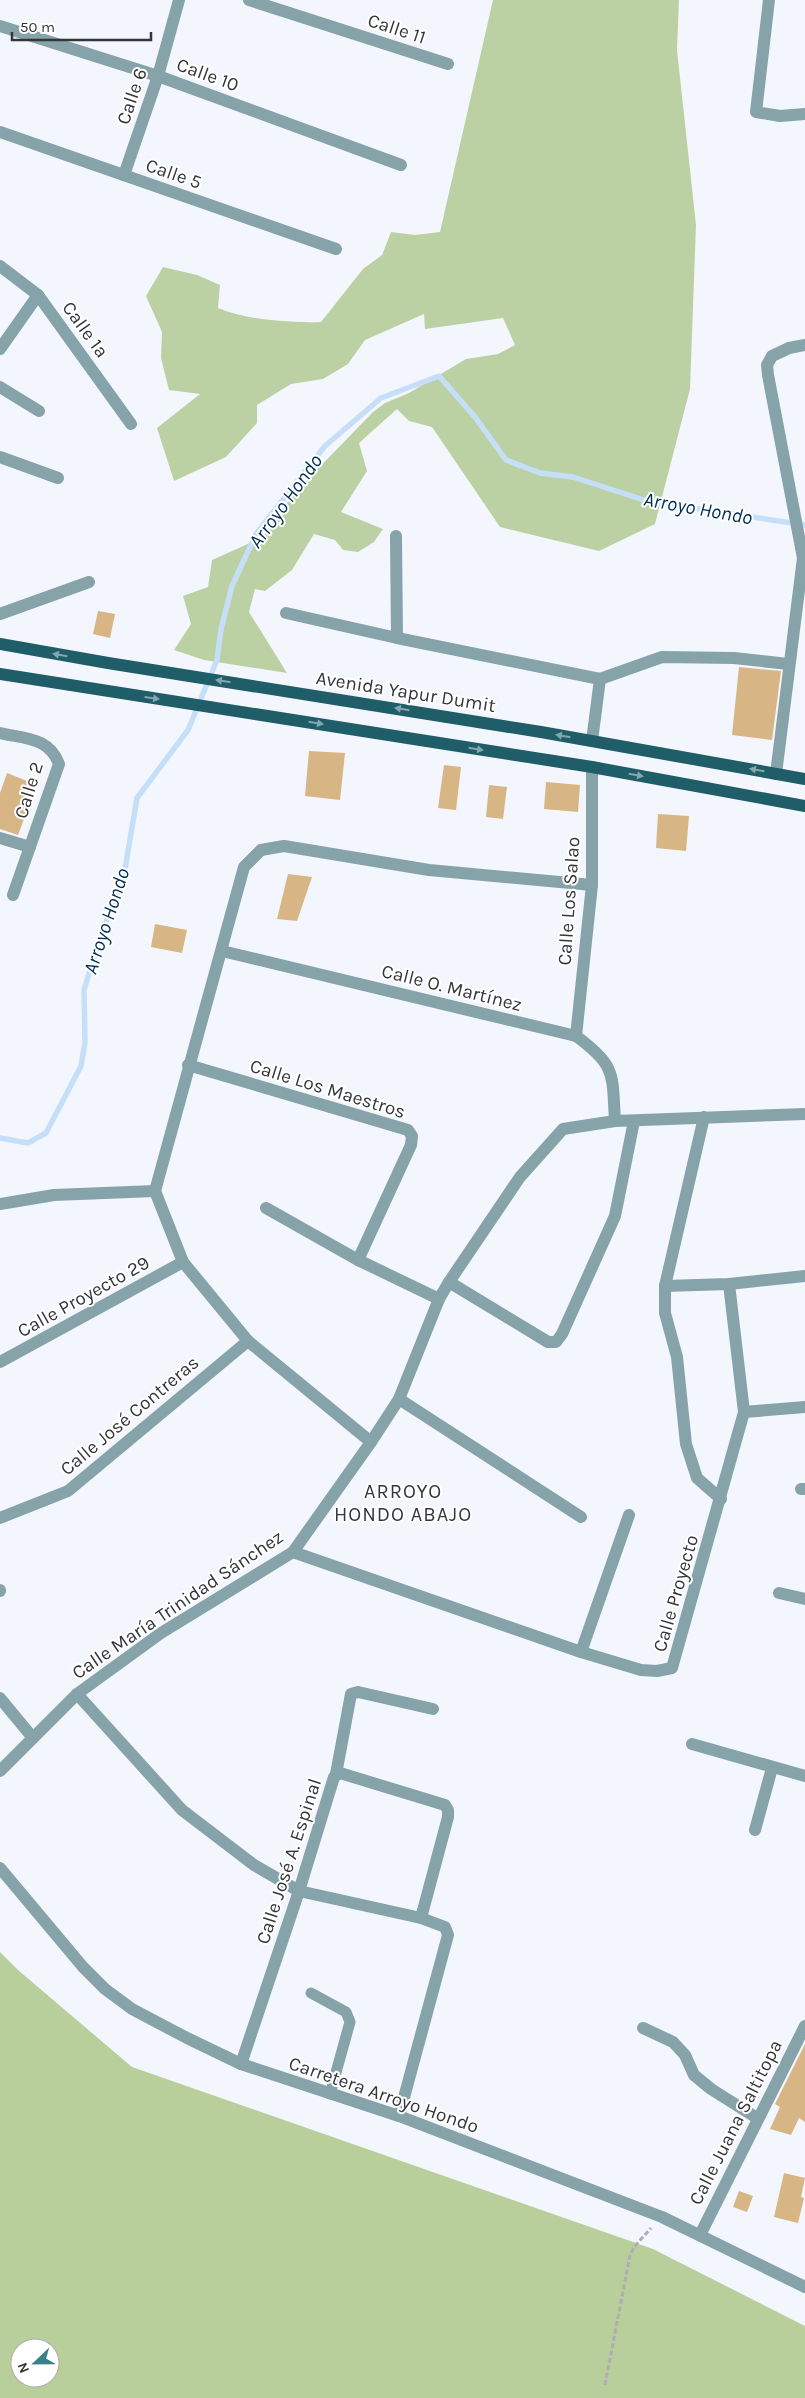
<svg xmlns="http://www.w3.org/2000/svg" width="805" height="2398" viewBox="0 0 805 2398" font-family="Karla,sans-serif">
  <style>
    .green { fill: #bcd1a3 }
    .forest { fill: #b8cf9b; fill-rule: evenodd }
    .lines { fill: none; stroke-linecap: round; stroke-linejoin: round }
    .stream { stroke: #c6dff9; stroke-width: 5.5 }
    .building { fill: #d7b584 }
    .path { stroke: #acaeb4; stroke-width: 3; stroke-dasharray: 5 2.5; stroke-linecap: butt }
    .service { stroke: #85a3a9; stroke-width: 11 }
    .minor { stroke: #85a3a9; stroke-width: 12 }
    .tertiary { stroke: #85a3a9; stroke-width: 12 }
    .primary { stroke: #1f5d68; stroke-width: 12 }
    .oneway { fill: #84a6ac }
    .labels { text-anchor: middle; stroke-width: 4; stroke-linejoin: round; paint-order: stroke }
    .street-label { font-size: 19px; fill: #353639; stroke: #fff }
    .water-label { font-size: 20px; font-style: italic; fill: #002e54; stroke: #fff }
    .neighbourhood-label { font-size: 20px; letter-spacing: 1px; fill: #353639; stroke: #fff }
  </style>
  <rect width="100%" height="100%" fill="#f4f6fe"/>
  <path class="green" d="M493,0h186l-2,50 19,175 -6,164 -35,135 -56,27 -99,-24 -68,-100 -23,-6 -12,-12 -38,34 8,28 -26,41 42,17 -9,13 -16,10 -15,-2 -8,-10 -21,-6 -22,36 -27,21 -10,-2 -6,23 38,61 -83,-13 -30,-10 17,-26 -8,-28 25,-9 4,-27 51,-23 17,-26 24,-28 69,-71 12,-9 24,-10 57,-34 32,-5 17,-9 -12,-27 -78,11 -1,-15 -59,26 -17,24 -25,15 -32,5 -34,21v18l-31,34 -52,24 -17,-53 43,-34 -31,-4 -8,-32 1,-26 -16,-36 17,-29 34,8 23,10 -2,23c29,12 71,15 103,14l42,-53 19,-14 9,-23 24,3 25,-3z"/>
  <path class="forest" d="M0,1952l18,18 114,97 521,182 152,77v72h-805zM20,2348h30v30h-30z"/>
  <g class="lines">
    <polyline class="stream" points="0,1138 28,1143 46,1133 81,1066 85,1042 84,990 101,934 123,881 137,798 188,730 217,660 221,629 232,586 256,534 325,446 381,398 439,376 475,417 506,460 540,473 573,477 647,501 805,525"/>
  </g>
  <g class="building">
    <polygon points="98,611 115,614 110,638 93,634"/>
    <polygon points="739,667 781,671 772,740 732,735"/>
    <polygon points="309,751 345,753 340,800 305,796"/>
    <polygon points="444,765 461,767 456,810 438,808"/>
    <polygon points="7,773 37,785 18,835 0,829 0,793"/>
    <polygon points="546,782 580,785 578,812 544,809"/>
    <polygon points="489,785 507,787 503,819 486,817"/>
    <polygon points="658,814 689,816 686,851 656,848"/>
    <polygon points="288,874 312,877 297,921 277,919"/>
    <polygon points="155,924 187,930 182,953 151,947"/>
    <polygon points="805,2044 805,2122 799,2118 791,2135 770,2129 780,2107 775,2104"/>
    <polygon points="784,2173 805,2178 801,2197 804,2198 798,2223 774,2217"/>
    <polygon points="739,2191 753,2196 747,2212 733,2207"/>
  </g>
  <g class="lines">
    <polyline class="path" points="605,2385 630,2255 634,2247 651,2228"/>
    <polyline class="service" points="311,1993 346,2012 350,2022 330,2094"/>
    <g class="minor">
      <polyline points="249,0 448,64"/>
      <polyline points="0,26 158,76 401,165"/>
      <polyline points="0,132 336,249"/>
      <polyline points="124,175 158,76 179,0"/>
      <polyline points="0,266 38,295 131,424"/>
      <polyline points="0,349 38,295"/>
      <polyline points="0,387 39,411"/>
      <polyline points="0,457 58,478"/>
      <polyline points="396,536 397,638"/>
      <polyline points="286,613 397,638 600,679 592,741"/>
      <polyline points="0,614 89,582"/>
      <polyline points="600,679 662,657 734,658 788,664"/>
      <path d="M0,733c25,6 49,4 59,31l-46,131"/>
      <polyline points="776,774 803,558 768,375 767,365 772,356 789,348 805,345"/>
      <polyline points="0,838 30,847"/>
      <path d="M222,951l354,85c41,30 36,38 39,85"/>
      <polyline points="576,1036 592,885 592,767"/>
      <polyline points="188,1065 408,1130 412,1136 411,1145 358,1260"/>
      <polyline points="704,1117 665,1286 665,1313 677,1357 686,1444 697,1478 721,1499"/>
      <polyline points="155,1191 244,867 261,850 284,846 429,870 592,885"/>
      <polyline points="155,1191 183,1262 248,1341 371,1442"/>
      <polyline points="0,1204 54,1195 155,1191"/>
      <polyline points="266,1208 358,1260 439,1299"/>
      <polyline points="449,1282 548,1342 556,1342 562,1334 615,1216 634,1121"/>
      <polyline points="665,1286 729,1284 805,1276"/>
      <polyline points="0,1362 183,1262"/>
      <polyline points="399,1399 581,1517"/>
      <polyline points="744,1412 805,1407"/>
      <polyline points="801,1489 805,1489"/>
      <polyline points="0,1518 68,1491 248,1341"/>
      <polyline points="293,1552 581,1652 641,1670 657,1671 672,1668 744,1412 729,1284"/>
      <polyline points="0,1591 0,1590"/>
      <polyline points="779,1593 805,1599"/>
      <polyline points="581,1652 629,1515"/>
      <polyline points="77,1694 182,1810 254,1865 299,1891 421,1918 445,1927 448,1935 399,2116"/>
      <polyline points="0,1698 33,1738"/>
      <polyline points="692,1744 805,1776"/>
      <polyline points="0,1771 77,1694 161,1633 293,1552 371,1442 399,1399 439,1299 449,1282 520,1177 563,1129 615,1121 805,1114"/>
      <polyline points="336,1774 351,1694 358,1692 433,1709"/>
      <polyline points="755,1830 772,1768"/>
      <polyline points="0,1868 83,1967 105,1989 132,2009 187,2038 241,2064 399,2116 662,2217 805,2287"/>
      <polyline points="643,2028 673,2042 685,2055 694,2075 711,2089 757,2118"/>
      <polyline points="241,2064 299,1891 334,1777 340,1773 445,1805 448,1810 448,1817 421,1918"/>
      <polyline points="700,2235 805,2026"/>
    </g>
    <polyline class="tertiary" points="769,0 756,112 780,116 805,114"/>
    <g class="primary">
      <polyline points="0,644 108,663 541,732 805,779"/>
      <polyline points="0,674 592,767 805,806"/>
    </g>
  </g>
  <defs><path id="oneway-solid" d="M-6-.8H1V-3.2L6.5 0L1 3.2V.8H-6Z" transform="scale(1.25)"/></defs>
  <g class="oneway">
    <use href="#oneway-solid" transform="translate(60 655) rotate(-170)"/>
    <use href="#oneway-solid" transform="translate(223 681) rotate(-171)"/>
    <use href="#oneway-solid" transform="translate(152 698) rotate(8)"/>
    <use href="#oneway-solid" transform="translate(402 709) rotate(-171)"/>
    <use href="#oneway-solid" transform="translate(316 723) rotate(9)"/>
    <use href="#oneway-solid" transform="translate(563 736) rotate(-170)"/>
    <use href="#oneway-solid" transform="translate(476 749) rotate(9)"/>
    <use href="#oneway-solid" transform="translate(757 770) rotate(-170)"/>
    <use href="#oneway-solid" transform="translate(636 775) rotate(10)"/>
  </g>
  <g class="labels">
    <g class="street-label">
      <text transform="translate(397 28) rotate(18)" y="7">Calle 11</text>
      <text transform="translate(208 74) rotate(20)" y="7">Calle 10</text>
      <text transform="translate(131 96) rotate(-71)" y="7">Calle 6</text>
      <text transform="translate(174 173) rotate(19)" y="7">Calle 5</text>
      <text transform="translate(86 329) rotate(54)" y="7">Calle 1a</text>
      <text transform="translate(406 691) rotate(9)" y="7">Avenida Yapur Dumit</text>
      <text transform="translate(28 790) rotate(-73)" y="7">Calle 2</text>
      <text transform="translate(568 901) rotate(-86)" y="7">Calle Los Salao</text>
      <text transform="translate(452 987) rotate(14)" y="7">Calle O. Martínez</text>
      <text transform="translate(328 1088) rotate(17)" y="7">Calle Los Maestros</text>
      <text transform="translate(83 1296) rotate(-29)" y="7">Calle Proyecto 29</text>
      <text transform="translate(129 1415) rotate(-40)" y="7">Calle José Contreras</text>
      <text transform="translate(675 1593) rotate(-74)" y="7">Calle Proyecto</text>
      <text transform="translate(177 1604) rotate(-34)" y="7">Calle María Trinidad Sánchez</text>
      <text transform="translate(288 1861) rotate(-72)" y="7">Calle José A. Espinal</text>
      <text transform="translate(384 2094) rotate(19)" y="7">Carretera Arroyo Hondo</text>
      <text transform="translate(735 2122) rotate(-63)" y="7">Calle Juana Saltitopa</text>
    </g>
    <g class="water-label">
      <text transform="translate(285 501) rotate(-54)" y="7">Arroyo Hondo</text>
      <text transform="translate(698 508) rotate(10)" y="7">Arroyo Hondo</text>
      <text transform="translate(106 921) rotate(-72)" y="7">Arroyo Hondo</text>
    </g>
    <g class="neighbourhood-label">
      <text x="403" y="1498">ARROYO<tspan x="403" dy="23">HONDO ABAJO</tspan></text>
    </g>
  </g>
  <g transform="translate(35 2363) rotate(248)"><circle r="24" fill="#ffffff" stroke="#aeafb0"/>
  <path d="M0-4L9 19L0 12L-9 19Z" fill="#398089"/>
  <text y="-8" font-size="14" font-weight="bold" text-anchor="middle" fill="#353639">N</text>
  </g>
  <path d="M12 32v8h139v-8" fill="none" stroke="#353639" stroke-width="2.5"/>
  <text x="20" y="32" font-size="15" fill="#353639" stroke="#ffffff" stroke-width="4" paint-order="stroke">50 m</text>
</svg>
